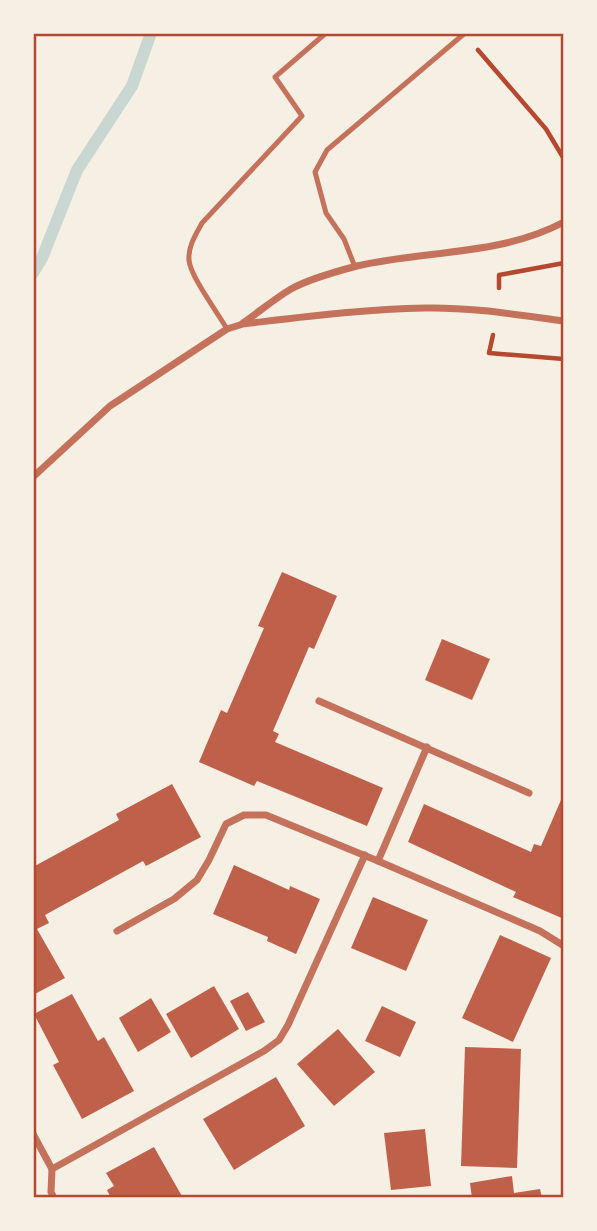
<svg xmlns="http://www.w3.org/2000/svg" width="597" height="1231" viewBox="0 0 597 1231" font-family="Montserrat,sans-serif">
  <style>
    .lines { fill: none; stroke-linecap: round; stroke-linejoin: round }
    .stream { stroke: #c9d6d2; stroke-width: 12 }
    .building { fill: #bf614a }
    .path { stroke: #b5482f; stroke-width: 4.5 }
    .service { stroke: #c5725c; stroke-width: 5 }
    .minor { stroke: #c5725c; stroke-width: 7 }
    .neatline { fill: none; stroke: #b5482f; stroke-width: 2.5 }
  </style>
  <rect width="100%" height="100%" fill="#f6efe4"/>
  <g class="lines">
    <polyline class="stream" points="33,273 42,258 77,170 132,86 151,33"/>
  </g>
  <g class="building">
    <polygon points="282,572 337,596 314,649 309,647 273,731 279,734 275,742 383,788 367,826 257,781 254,786 199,762 221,710 227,713 264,628 258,626"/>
    <polygon points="442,639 490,659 472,700 425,680"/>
    <polygon points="172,784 201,837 146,866 143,861 45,915 49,923 37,929 65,978 33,995 33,867 119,820 116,814"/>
    <polygon points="564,793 564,919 513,897 516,892 408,842 424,804 531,852 534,844 541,846"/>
    <polygon points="234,865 289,890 290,886 320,899 296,954 267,941 268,937 213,914"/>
    <polygon points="373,897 428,920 406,971 351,948"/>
    <polygon points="500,935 551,958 513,1042 462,1018"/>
    <polygon points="214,986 239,1029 191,1058 166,1014"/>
    <polygon points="248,992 265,1022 246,1031 230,1001"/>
    <polygon points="72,994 98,1041 104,1037 134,1091 82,1119 53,1065 59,1062 34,1014"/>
    <polygon points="151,998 171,1032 138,1052 119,1018"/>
    <polygon points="382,1006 416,1022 400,1057 365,1041"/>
    <polygon points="338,1029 375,1072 334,1106 297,1064"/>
    <polygon points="465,1047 521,1049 517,1168 461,1166"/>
    <polygon points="276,1077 305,1126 234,1170 203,1119"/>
    <polygon points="425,1129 431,1186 391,1190 384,1133"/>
    <polygon points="154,1147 183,1198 111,1198 107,1190 114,1186 106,1173"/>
    <polygon points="512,1176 514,1193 540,1189 542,1198 472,1198 470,1183"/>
  </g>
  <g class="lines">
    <g class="path">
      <polyline points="478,50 546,129 564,159"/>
      <polyline points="499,288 499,275 564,263"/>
      <polyline points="493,335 489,353 564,359"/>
    </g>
    <g class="service">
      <polyline points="355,267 344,239 326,213 315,172 327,150 465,33"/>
      <path d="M227,329c-9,-16 -37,-53 -38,-69 -1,-14 7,-26 13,-37l100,-107 -27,-39 51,-44"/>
    </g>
    <g class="minor">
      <path d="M243,323c16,-11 31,-24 48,-34 16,-9 47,-18 66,-23 69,-16 143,-10 207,-44"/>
      <path d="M33,477l77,-71 117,-77 16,-5c60,-7 121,-15 182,-16 46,-1 93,7 139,13"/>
      <polyline points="319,701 529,793"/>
      <polyline points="378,861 427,747"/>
      <polyline points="117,931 174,899 197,880 209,860 226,824 244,815 266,815 378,861 540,931 564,946"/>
      <polyline points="33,1134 52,1169"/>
      <polyline points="54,1198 51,1192 52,1169 264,1051 279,1040 288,1025 365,855"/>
    </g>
  </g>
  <rect width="597" height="1231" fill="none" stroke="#f6efe4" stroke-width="70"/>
  <rect x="35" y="35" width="527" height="1161" class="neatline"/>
</svg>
